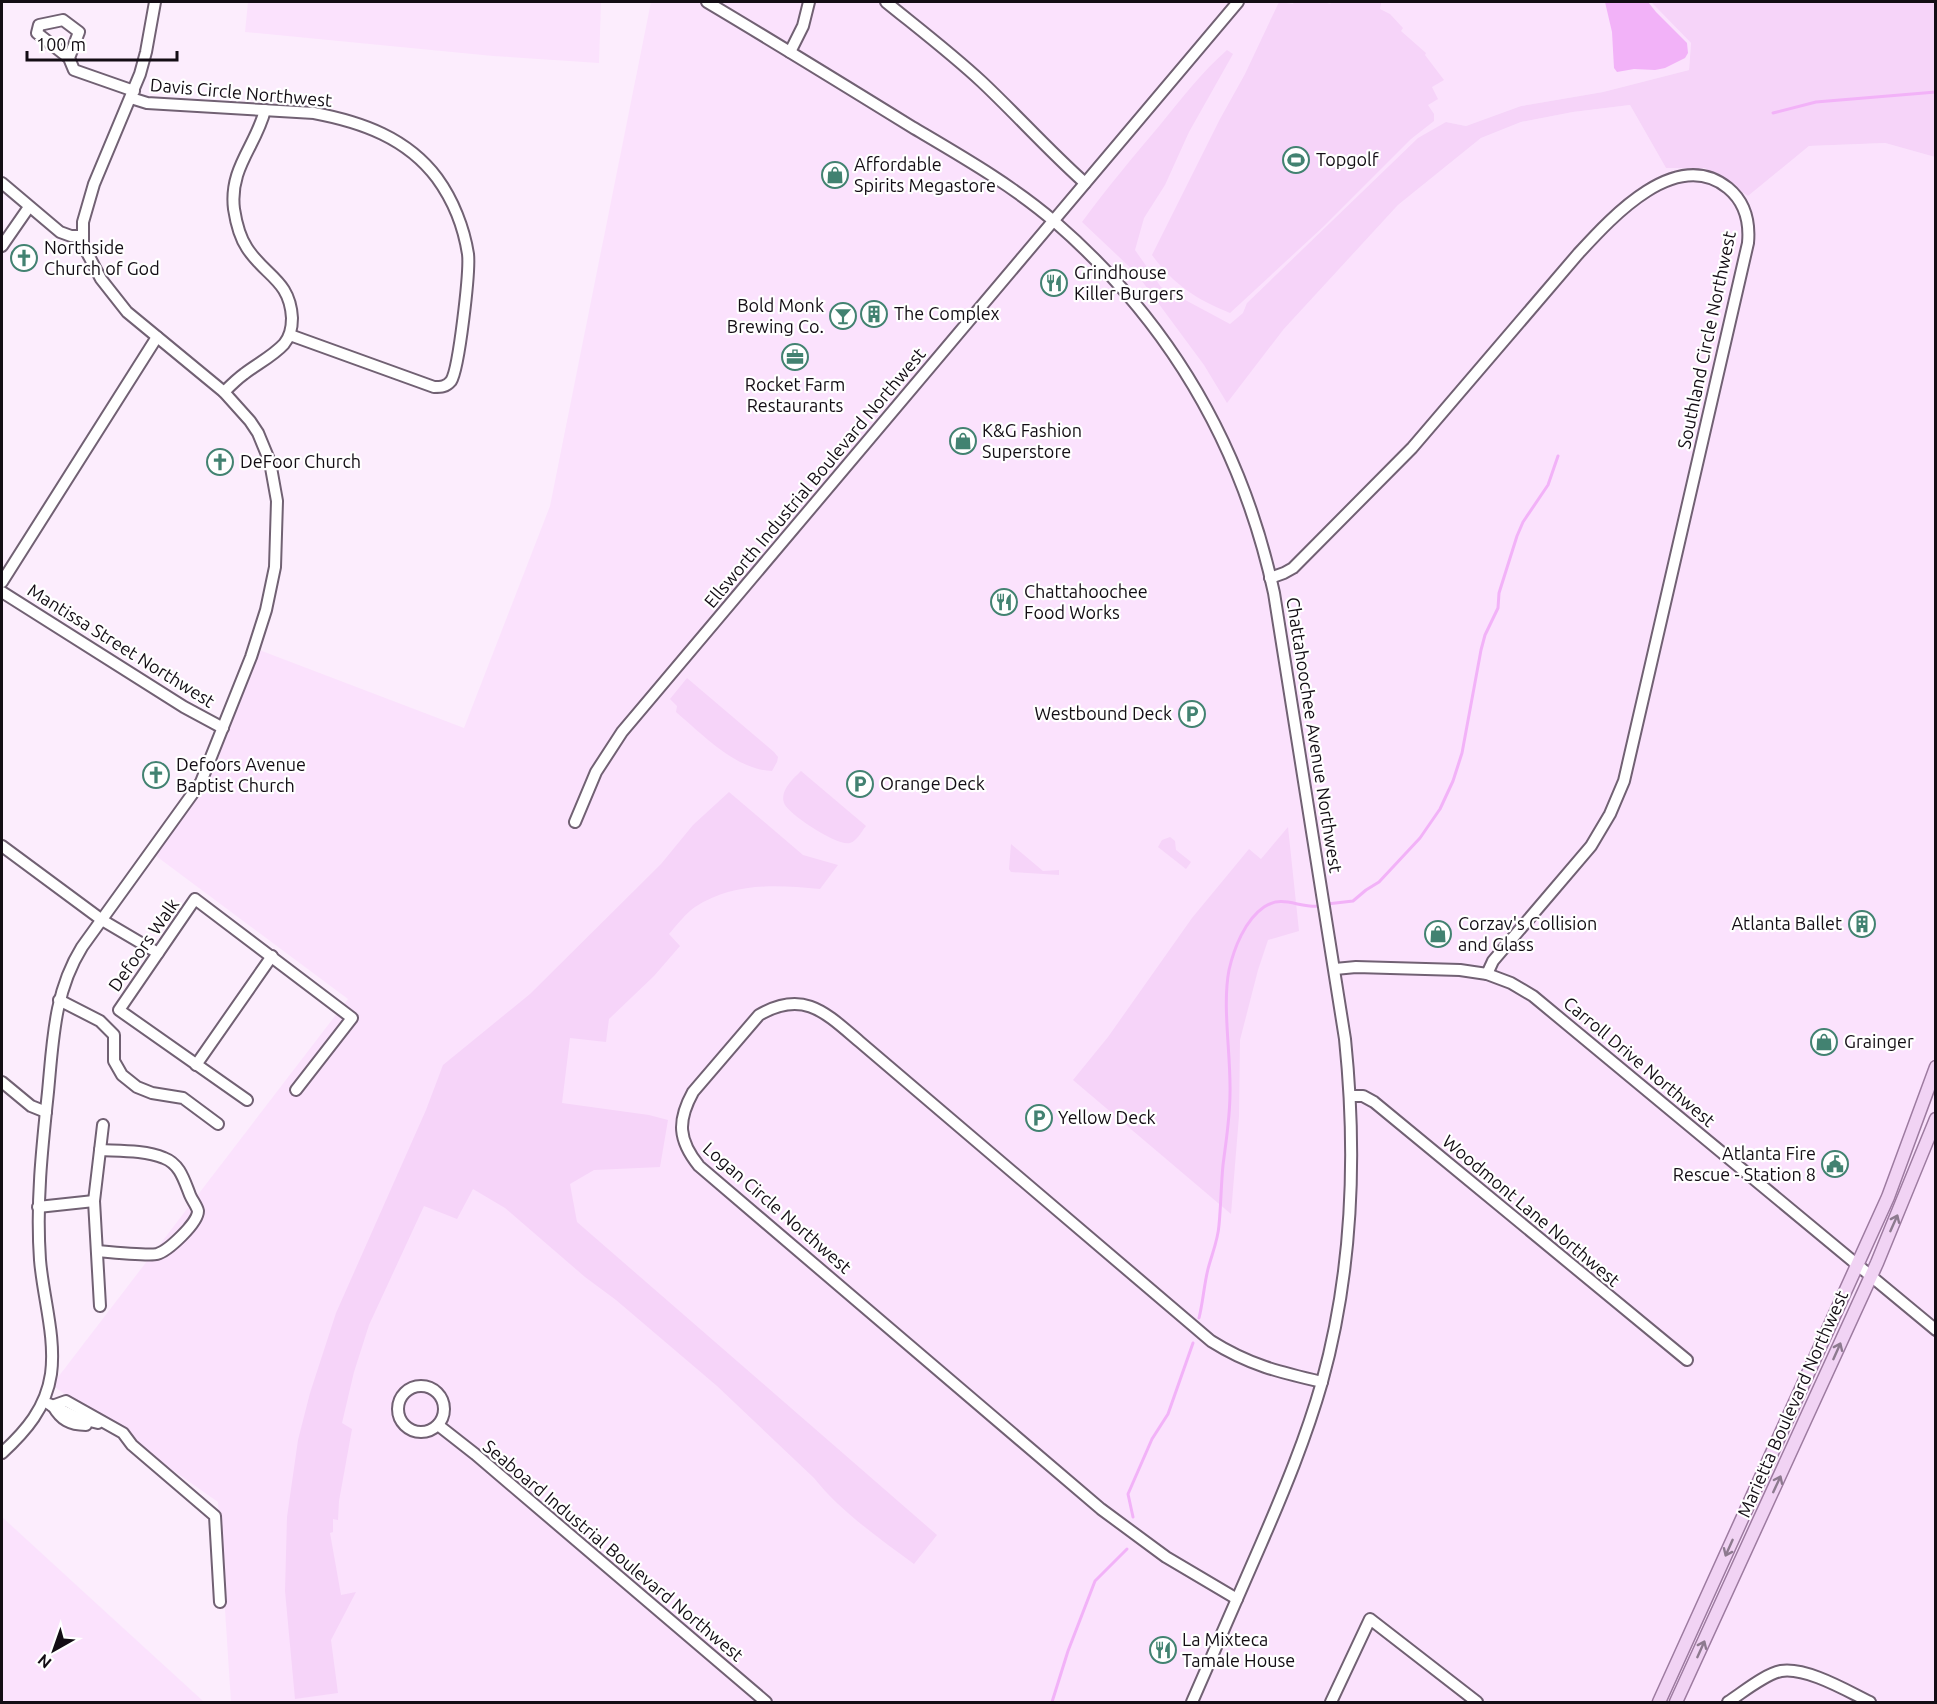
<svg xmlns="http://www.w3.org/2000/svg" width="1937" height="1704" viewBox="0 0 1937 1704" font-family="Ubuntu,sans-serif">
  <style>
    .built { fill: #fbe2fd }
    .green { fill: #f6d4f9 }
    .water { fill: #f2b2f8 }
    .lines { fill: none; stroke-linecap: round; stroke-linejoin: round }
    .stream { stroke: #f2b2f8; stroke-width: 3 }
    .minor-casing { stroke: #716173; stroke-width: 14 }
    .major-casing { stroke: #9d7ba0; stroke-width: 15 }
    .minor { stroke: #fff; stroke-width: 10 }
    .major { stroke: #f1d3f4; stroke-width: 12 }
    .oneway { stroke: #8d7a8f }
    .labels { text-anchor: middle; stroke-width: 4.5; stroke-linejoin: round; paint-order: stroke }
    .street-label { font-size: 18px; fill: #130d14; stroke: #fff }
    .poi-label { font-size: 18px; fill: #130d14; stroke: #fff; text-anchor: start }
  </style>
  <rect width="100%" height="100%" fill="#fcedfd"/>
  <g class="built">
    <polygon points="248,2 601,2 599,63 493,56 245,32"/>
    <polygon points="651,2 1651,2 1691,43 1689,70 1603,92 1521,106 1466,126 1446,122 1283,330 1398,205 1481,138 1521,122 1573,112 1630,105 1666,168 1705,168 1748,196 1809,146 1885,143 1935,157 1935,1702 231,1702 218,1502 52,1385 348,999 152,853 201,782 254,648 464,728 550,506"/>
    <polygon points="2,1517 87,1595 204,1702 2,1702"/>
  </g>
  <g class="green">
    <path d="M1279,2l14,2 1,-2h30l6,2 2,-2h47l2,1 -1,6 10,5 13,14 -2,3 25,22 -1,2 19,25 -12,7 6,12 -10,6 6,9v7l-23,18 -88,88 -93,86c-34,-14 -56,-28 -78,-58l68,-136 25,-45z"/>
    <path d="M1651,2h284v155l-50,-14 -76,3 -61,50 -43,-28h-39l-36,-63 -57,7 -52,10 -40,16 -83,67 -115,125 -56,73 -23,-38 -68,-92 -54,-51c24,-33 51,-65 78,-97 21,-26 42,-53 67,-75l6,4 -44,78 -24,53 -21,33 -9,32 26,37 69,37 13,-11 4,-10 171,-165 28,-16 20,4 55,-20 82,-14 86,-22 2,-27z"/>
    <path d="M687,678l87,74 4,5 -1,5 -5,9c-36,-1 -70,-37 -96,-59l1,-6 -7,-7z"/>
    <path d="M801,771l65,55c-5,6 -9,15 -16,17 -12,4 -62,-29 -66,-40 -4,-13 9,-24 17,-32z"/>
    <path d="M729,792l74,63 35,10 -18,24c-44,-4 -86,-7 -125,18 -9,6 -18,18 -26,27l11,12 -26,30 -45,43 -3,23 -36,-4 -8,65 87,12 19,5 -8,47 -66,3 -24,14 7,38 360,313 -23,29c-35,-26 -73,-52 -100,-86l-97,-92 -101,-86 -31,-23 -80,-69 -32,-19 -16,30 -33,-13 -55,119 -15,47 -12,51 10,6 -13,72 -1,19 -5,-1v13l-3,1 11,62 15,-3 -25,48 7,53 -43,6 -10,-108 2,-74 11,-77 12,-47 26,-80 90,-203 17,-45 87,-71 131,-130 32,-39z"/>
    <polygon points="1288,827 1299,931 1268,940 1258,970 1240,1040 1239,1116 1231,1214 1073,1080 1108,1037 1192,918 1249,849 1261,859"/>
    <polygon points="1170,837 1175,841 1176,850 1191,862 1186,869 1158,847 1162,840"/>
    <polygon points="1011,844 1043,871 1059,870 1059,875 1011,872 1009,869"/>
  </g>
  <polygon class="water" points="1605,2 1648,2 1656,12 1687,43 1688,53 1685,58 1665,68 1655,70 1634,69 1617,72 1614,68 1612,32"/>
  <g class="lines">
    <g class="stream">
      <polyline points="1773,113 1816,102 1936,92"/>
      <polyline points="1327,904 1353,901 1366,890 1379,882 1420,838 1440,809 1453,781 1462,753 1481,650 1485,635 1498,608 1499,593 1517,536 1523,522 1548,485 1558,456"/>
      <path d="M1199,1318c4,-16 5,-33 9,-49 4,-15 10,-29 11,-44 2,-20 2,-40 4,-60 3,-24 7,-47 7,-72 1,-38 -8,-87 -1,-123 5,-22 16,-50 35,-63 19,-13 36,2 57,-1"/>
      <polyline points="1133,1517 1128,1494 1152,1439 1168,1414 1193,1343"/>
      <polyline points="1052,1702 1068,1651 1095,1581 1127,1549"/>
    </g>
    <defs>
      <g id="minor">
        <path d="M707,2c69,41 137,83 205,125 49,29 100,58 143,95 114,99 187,223 219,371l71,446c12,116 8,231 -23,343 -16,56 -38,109 -61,162 -23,53 -46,106 -69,158"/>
        <path d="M886,2c32,26 66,52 96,80 35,33 67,69 103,101"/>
        <polyline points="790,52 803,26 809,2"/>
        <polyline points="69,58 37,33 39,25 63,20 79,32 69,58 74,70 134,91"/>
        <path d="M131,98l16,5 167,10c48,9 93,25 123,65 16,22 27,50 31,76 2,17 -9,115 -17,127 -5,6 -10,6 -17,6l-144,-52"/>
        <polyline points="2,183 60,232 71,236 82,236"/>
        <polyline points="2,246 29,207"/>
        <path d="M224,392c6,-6 13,-13 20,-18 13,-10 29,-18 40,-30 6,-7 8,-16 8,-26 -2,-38 -27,-42 -45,-70 -8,-12 -11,-26 -13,-39 -5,-41 22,-63 31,-99"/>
        <path d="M1270,578l14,-5 9,-5 119,-120 166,-194c33,-36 98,-108 150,-66 17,14 22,33 20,55l-124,538 -14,33 -19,32 -98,115 -6,13"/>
        <polyline points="2,582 157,337"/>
        <polyline points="2,592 184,707 223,728"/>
        <polyline points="575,822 596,772 622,732 1238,2"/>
        <polyline points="2,846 102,920 158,953"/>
        <polyline points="1335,969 1356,967 1460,970 1487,974 1511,983 1533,996 1936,1330"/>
        <polyline points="59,1000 100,1021 114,1035 114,1061 122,1075 137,1087 152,1093 183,1098 218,1124"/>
        <polyline points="196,1065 272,956"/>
        <polyline points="2,1082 31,1106 46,1112"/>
        <polyline points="1351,1096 1363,1096 1374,1102 1687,1360"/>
        <polyline points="247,1100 119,1010 195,899 352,1018 296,1090"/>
        <polyline points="38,1207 94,1201"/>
        <path d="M97,1251c11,1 52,5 60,3 11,-3 41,-31 41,-43 -1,-5 -6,-11 -8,-16 -6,-15 -10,-31 -26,-37 -19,-8 -44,-7 -64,-8"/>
        <polyline points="100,1306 94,1201 103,1125"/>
        <circle cx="421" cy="1409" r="23"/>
        <polyline points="49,1404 78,1418 98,1423"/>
        <polyline points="52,1406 66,1401 123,1433 132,1445 215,1516 220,1602"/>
        <path d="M53,1406c8,14 17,19 33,19"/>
        <polyline points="438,1425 475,1454 766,1702"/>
        <path d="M2,1453c24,-22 44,-45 49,-79 5,-37 -8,-77 -11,-114 -4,-57 2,-112 8,-168 5,-52 6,-100 34,-145l119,-165 50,-125 15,-47 9,-43 2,-66 -7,-39 -12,-29 -8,-12 -26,-29 -97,-80 -26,-33 -18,-34v-23l11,-38 46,-110 6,-22 9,-50"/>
        <path d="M1237,1599l-71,-42 -65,-48 -402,-343c-21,-26 -22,-45 -6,-74l66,-77c45,-26 67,-2 101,27l351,299c38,24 68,31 111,41"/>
        <polyline points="1331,1702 1370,1619 1477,1702"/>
        <path d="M1728,1702c14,-9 37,-28 53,-31 26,-4 66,20 89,31"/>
      </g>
      <g id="major">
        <polyline points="1659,1702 1888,1197 1936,1067"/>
        <polyline points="1676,1702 1877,1263 1936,1119"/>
      </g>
    </defs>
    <use href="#minor" class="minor-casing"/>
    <use href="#major" class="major-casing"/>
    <use href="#minor" class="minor"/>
    <use href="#major" class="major"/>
  </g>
  <defs><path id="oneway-shaft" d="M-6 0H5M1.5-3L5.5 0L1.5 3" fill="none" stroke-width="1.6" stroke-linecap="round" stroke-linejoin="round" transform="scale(1.5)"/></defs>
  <g class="oneway">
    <use href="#oneway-shaft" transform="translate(1894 1223) rotate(-66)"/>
    <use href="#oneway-shaft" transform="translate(1837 1351) rotate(-66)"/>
    <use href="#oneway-shaft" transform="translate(1777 1484) rotate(-65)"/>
    <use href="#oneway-shaft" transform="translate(1729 1548) rotate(114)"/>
    <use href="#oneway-shaft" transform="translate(1701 1649) rotate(-66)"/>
  </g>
  <defs>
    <symbol id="stadium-ring" viewBox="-11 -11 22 22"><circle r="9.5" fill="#fff" stroke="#428271" stroke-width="1.5"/><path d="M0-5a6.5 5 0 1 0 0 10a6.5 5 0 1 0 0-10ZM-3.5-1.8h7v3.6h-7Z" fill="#428271"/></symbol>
    <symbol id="shop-ring" viewBox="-11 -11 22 22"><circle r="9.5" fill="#fff" stroke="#428271" stroke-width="1.5"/><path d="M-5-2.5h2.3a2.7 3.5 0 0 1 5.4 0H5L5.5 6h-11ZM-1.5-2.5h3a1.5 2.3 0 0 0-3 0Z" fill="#428271"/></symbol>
    <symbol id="church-ring" viewBox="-11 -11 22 22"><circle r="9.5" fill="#fff" stroke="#428271" stroke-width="1.5"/><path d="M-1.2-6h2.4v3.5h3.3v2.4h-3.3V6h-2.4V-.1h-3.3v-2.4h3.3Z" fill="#428271"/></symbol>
    <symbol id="restaurant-ring" viewBox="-11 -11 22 22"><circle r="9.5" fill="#fff" stroke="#428271" stroke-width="1.5"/><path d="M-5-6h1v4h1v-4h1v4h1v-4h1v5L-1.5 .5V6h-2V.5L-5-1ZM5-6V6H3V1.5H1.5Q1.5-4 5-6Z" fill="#428271"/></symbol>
    <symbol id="building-ring" viewBox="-11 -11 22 22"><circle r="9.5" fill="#fff" stroke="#428271" stroke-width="1.5"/><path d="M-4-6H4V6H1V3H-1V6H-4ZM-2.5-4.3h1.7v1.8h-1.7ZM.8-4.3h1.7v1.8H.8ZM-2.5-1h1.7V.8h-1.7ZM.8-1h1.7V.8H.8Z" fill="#428271"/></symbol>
    <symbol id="bar-ring" viewBox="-11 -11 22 22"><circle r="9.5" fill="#fff" stroke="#428271" stroke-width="1.5"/><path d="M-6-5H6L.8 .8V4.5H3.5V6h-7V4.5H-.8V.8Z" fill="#428271"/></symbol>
    <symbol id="office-ring" viewBox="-11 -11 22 22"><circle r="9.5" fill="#fff" stroke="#428271" stroke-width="1.5"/><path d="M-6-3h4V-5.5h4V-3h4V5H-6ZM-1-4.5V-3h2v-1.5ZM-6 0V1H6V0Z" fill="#428271"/></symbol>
    <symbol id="parking-ring" viewBox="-11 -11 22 22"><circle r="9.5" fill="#fff" stroke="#428271" stroke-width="1.5"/><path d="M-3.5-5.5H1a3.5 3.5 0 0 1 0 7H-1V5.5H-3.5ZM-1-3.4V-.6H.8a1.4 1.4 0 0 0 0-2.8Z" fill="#428271"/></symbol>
    <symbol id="civic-ring" viewBox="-11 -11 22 22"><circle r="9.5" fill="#fff" stroke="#428271" stroke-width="1.5"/><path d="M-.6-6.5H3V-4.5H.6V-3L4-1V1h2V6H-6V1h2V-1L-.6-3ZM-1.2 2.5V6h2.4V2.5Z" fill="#428271"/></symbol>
  </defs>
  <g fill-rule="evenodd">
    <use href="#stadium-ring" x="1281" y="145" width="30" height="30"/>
    <use href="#shop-ring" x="820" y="160" width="30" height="30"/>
    <use href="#church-ring" x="9" y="243" width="30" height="30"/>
    <use href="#restaurant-ring" x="1039" y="268" width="30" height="30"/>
    <use href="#building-ring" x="859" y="299" width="30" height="30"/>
    <use href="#bar-ring" x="828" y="301" width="30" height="30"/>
    <use href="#office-ring" x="780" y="342" width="30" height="30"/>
    <use href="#shop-ring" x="948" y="426" width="30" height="30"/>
    <use href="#church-ring" x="205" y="447" width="30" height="30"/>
    <use href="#restaurant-ring" x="989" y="587" width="30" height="30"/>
    <use href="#parking-ring" x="1177" y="699" width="30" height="30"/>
    <use href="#church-ring" x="141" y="760" width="30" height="30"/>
    <use href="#parking-ring" x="845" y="769" width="30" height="30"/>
    <use href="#building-ring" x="1847" y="909" width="30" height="30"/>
    <use href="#shop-ring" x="1423" y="919" width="30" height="30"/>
    <use href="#shop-ring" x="1809" y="1027" width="30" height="30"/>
    <use href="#parking-ring" x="1024" y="1103" width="30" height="30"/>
    <use href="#civic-ring" x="1820" y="1149" width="30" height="30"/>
    <use href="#restaurant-ring" x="1148" y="1635" width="30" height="30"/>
  </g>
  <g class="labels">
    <g class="street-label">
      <text transform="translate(241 93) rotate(5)" y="6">Davis Circle Northwest</text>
      <text transform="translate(1707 340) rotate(-78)" y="6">Southland Circle Northwest</text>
      <text transform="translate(815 478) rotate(-50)" y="6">Ellsworth Industrial Boulevard Northwest</text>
      <text transform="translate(121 646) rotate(32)" y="6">Mantissa Street Northwest</text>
      <text transform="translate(1314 735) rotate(81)" y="6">Chattahoochee Avenue Northwest</text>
      <text transform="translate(144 945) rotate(-55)" y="6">Defoors Walk</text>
      <text transform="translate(1639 1062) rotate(40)" y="6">Carroll Drive Northwest</text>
      <text transform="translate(777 1208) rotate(41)" y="6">Logan Circle Northwest</text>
      <text transform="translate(1531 1211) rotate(40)" y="6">Woodmont Lane Northwest</text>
      <text transform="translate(1793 1404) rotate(-66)" y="6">Marietta Boulevard Northwest</text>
      <text transform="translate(613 1551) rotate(40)" y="6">Seaboard Industrial Boulevard Northwest</text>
    </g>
    <g class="poi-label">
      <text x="1316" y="166">Topgolf</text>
      <text x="854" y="171">Affordable<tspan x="854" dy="21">Spirits Megastore</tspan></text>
      <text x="44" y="254">Northside<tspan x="44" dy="21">Church of God</tspan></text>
      <text x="1074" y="279">Grindhouse<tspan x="1074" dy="21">Killer Burgers</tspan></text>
      <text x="824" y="312" text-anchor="end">Bold Monk<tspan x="824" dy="21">Brewing Co.</tspan></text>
      <text x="894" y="320">The Complex</text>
      <text x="795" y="391" text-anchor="middle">Rocket Farm<tspan x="795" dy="21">Restaurants</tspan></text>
      <text x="982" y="437">K&amp;G Fashion<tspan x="982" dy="21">Superstore</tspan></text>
      <text x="240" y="468">DeFoor Church</text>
      <text x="1024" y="598">Chattahoochee<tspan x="1024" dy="21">Food Works</tspan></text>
      <text x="1172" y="720" text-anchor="end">Westbound Deck</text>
      <text x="176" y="771">Defoors Avenue<tspan x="176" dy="21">Baptist Church</tspan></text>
      <text x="880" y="790">Orange Deck</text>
      <text x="1458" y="930">Corzav's Collision<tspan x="1458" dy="21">and Glass</tspan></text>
      <text x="1842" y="930" text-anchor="end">Atlanta Ballet</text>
      <text x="1844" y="1048">Grainger</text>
      <text x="1058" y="1124">Yellow Deck</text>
      <text x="1816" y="1160" text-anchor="end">Atlanta Fire<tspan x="1816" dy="21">Rescue - Station 8</tspan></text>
      <text x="1182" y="1646">La Mixteca<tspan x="1182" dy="21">Tamale House</tspan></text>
    </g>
  </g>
  <rect width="1937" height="1704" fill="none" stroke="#130d14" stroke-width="6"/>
  <g transform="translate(54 1650) rotate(220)" stroke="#ffffff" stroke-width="4.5" paint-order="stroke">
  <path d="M0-4.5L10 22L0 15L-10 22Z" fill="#130d14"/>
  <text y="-9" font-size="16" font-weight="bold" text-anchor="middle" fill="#130d14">N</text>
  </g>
  <path d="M27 51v9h150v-9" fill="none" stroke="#130d14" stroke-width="3"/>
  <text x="36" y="51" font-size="18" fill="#130d14" stroke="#ffffff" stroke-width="4.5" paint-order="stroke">100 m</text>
</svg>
